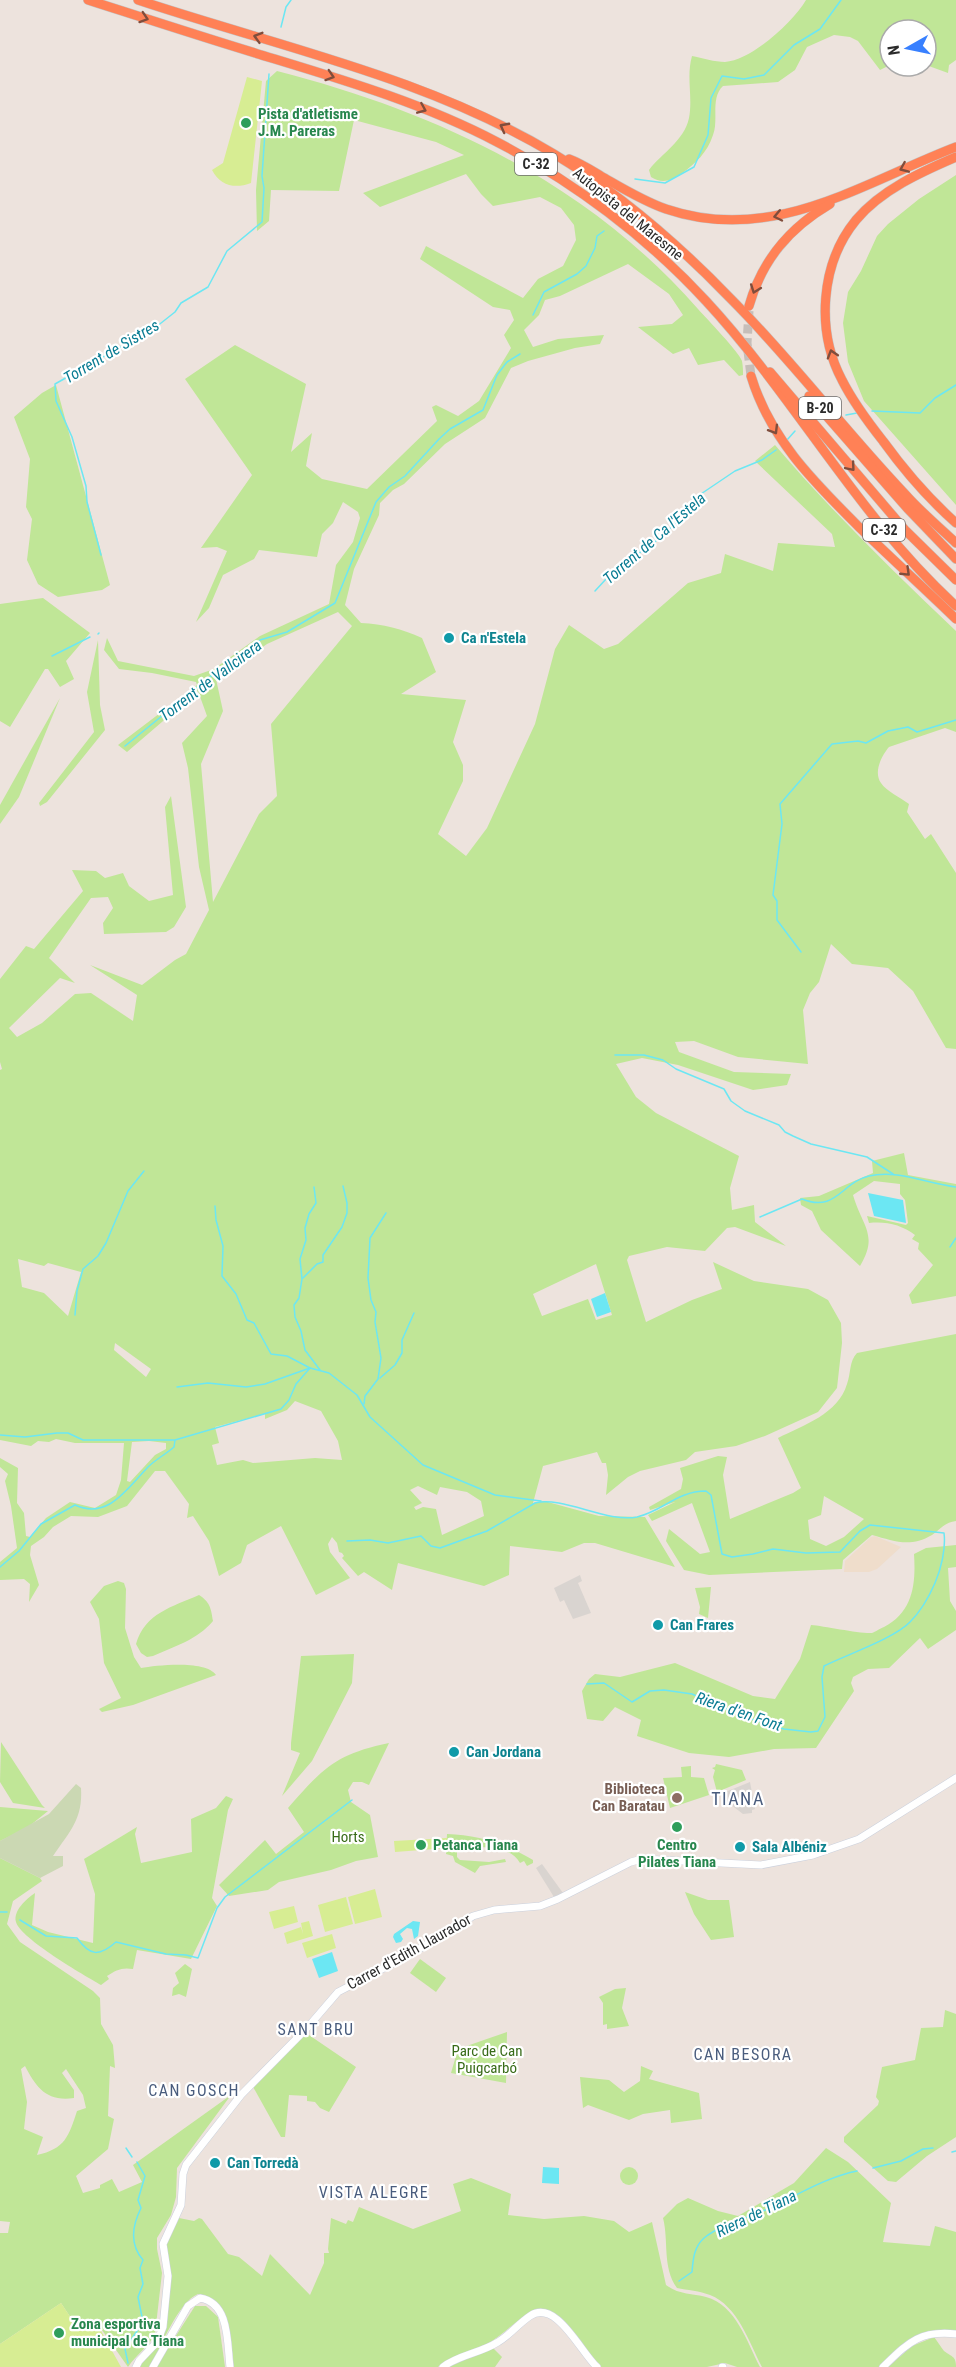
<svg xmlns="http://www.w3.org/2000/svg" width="956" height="2367" viewBox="0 0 956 2367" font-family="'Roboto Condensed',sans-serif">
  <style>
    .education { fill: #efddcb }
    .green { fill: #c0e697; fill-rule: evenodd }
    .cemetery { fill: #cbd8b3 }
    .pitch { fill: #d7ed93 }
    .plaza { fill: #d9d4d0 }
    .water { fill: #6ce7f3 }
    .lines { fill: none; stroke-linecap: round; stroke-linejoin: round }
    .stream { stroke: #6ce7f3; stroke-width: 1.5 }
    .motorway-tunnel { stroke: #c6beb9; stroke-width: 9; stroke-dasharray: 9 4.5; stroke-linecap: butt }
    .tertiary-casing { stroke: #cbd1dd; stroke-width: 8 }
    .motorway-casing { stroke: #c4c4c4; stroke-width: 10 }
    .tertiary { stroke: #fff; stroke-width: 7 }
    .motorway { stroke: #ff8156; stroke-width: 9 }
    .oneway { stroke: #804d3c }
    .leisure-dot { fill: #2e9e5b; stroke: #fff; stroke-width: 2 }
    .culture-dot { fill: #0f9aa8; stroke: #fff; stroke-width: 2 }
    .education-dot { fill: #8d6e63; stroke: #fff; stroke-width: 2 }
    .labels { text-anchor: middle; stroke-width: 4.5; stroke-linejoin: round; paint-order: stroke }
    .shield { fill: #fff; stroke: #6b6b6b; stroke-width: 1.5 }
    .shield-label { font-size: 14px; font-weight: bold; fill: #2b2b2b }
    .leisure-label { font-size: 15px; font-weight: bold; fill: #27864d; stroke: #fff; text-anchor: start }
    .street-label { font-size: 15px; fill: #2b2b2b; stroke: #fff }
    .culture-label { font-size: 15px; font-weight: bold; fill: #0d838f; stroke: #fff; text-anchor: start }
    .education-label { font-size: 15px; font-weight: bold; fill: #785e54; stroke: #fff; text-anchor: end }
    .park-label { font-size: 15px; fill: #386b18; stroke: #fff }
    .water-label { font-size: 16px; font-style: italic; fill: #0a7c93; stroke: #fff }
    .neighbourhood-label { font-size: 16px; letter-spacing: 1.5px; fill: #495c7d; stroke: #fff }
    .quarter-label { font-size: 18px; letter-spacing: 1.5px; fill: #495c7d; stroke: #fff }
  </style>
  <rect width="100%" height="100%" fill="#ede3dd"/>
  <polygon class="education" points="875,1536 901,1547 877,1569 869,1572 844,1572 845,1561 871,1537"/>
  <g class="green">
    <path d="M806,0h150v60l-7,5 -1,8 -22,-8v-35h-36v35l-10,5 -22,-29 -8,-4 -16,-2 -27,12 -12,23 -17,12 -55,4c-13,12 -4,34 -10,49 -6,18 -17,28 -32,39 -11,7 -19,10 -30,3l-2,-7c13,-17 35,-29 40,-52 4,-21 -3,-41 3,-62 10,2 23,6 33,6 27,-2 68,-40 81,-62z"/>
    <path d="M277,71c160,41 311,112 421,238 9,10 41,43 44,52 1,5 1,10 1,14l-4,1 -15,-16 -26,5 -9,-17 -16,6 -35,-27 34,-3 11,-9 -14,-21 -41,-30 -68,32 -15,4 -6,15 -15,15 9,17 25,-8 46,-4 -4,9 -25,4 -47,13 -17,7 -26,50 -40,26 -41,40 -11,6 -13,13 -1,12 -25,54 -9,36 16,18c22,1 41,6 61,15l14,34 -35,22 65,6 -13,42 10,23v16l-25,53 28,22 21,-28 48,-104 20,-75 14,-24 35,24 14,-5 70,-61 33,-10 4,-19 48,17 5,-28 57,4 -3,-13 -77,-73 20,-16c56,66 118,126 181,186v101l-11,-4 -56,19c-7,8 -16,25 -8,36 5,8 20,15 28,21l-2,8 18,27 6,-5 25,39v176l-10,-1 -33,-57 -25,-23 -36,-4 -21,-20 -12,38 -9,11 -7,17 5,54 -70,-7 -44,-16 -19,1 4,10 55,20 57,2 -4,11 -34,5 -75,-25 -36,-7 -26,6 20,33 20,16 83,43 -9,32 2,22 22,-5 1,17 31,24 -51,-19 -8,1 -22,23 -38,-4 -38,9 -2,4 19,62 46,-22 30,-11 -9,-27 41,19 54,8 20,11 13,23 1,20 -5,45 -19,24 -53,24 -29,10 -41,6 -9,8 -46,11 -12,6 -22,18 2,-20 -2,-12h-4l-5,-11 -54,14 -10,37 11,-2 55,15 46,1 30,50 -80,-24h-11l-22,9 -52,-6 -1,29 -25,11 -86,-23 -6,27 -28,-18 -6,4 -16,-18 2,-2 -2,-3 -3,-1 -2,-9 -5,-6 -4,7 2,8 20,26 -34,17 -35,-69 -34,19 -6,18 -22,13 -10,-35 -16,-25 -6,2 2,-14 -24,-33h-10l-28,35 -29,11 -27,-1 -18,11 -9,10 -13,9 -1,9 9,30 -10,17 1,-18 -6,-5 -24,1v-18l17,-14 -6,-42 -6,-25 3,-7 -8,-7v-9l18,10 -1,35 7,10 2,23 4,1 16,-19 24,-16 25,6 21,-13 5,-15 3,-37h-49l-19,-4 -7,3 -11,-1 -7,5 -31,-6v-370l2,-1 -2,-7v-83l26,-33 8,3 49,-58 -11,-21 24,1 9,7 18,-5 6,13 20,15 24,-6 -8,-88 6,-11 15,111 -12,20 -8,5 -62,2 -1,-11 10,-15 -5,-11 -17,1 -42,60 26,25 -15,-5 -51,50 8,9 25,-14 33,-29 16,-1 42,28 4,-26 -47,-30 52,20 33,-25 11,-6 23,-44 -10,-43 -11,-99 -6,-25 25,-27 -9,-25 -71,61 -9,-7 79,-60 -1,-3 -44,-9 -33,-4 -15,-19 3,-12 11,23 76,15 20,-7 46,-33 69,-32 7,-39 17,-23 7,-24 -2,-6 -15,-10 -10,21 -11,11 -5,23 -58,-7 -5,9 -31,16 -14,33 -13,14 31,-71 -10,-4 -16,1 51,-73 -67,-96 50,-34 71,39 -15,68 21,-19 -6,33 16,13 45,10 70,-68 -5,-14 4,-2 22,11 21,-15 32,-53 -7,-13 10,-15 -4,-10 -17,-3 -73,-48 6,-13 97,52 15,-19 25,-13 13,-26 -2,-15 -13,-17 -21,-11 -47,9 -12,-12 -15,-20 -86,33 -17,-14 101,-38 -28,-13 -82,-22 -15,71 -68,-1 -2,31 -12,10 -1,-41 10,-109zM338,612l14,14 -81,98 6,72 -18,18 -46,88 -12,-138 22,-53 -7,-32 51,-35zM18,1259l26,7 4,-3 33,9 -13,44 -24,-23 -22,-6zM596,1264l16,51 -16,5 -8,-21 -46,17 -9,-22zM115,1343l36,26 -5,8 -32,-27zM295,1401l26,10 17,30 4,19 -27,-2 -62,5 -10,-3 -26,5 -5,-20 7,-2 -4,-16 50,-13v5l22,-9zM149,1441l17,2v6l-11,6 -25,27 -3,-1 5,-39zM418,1486l19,9 3,-8 27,5 14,9 3,15 -42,19 -6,-26 -13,-2 -7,3 -2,-3 8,-4 -12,-13z"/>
    <polygon points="956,175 956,505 864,401 848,362 843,323 848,292 861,271 877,236 888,224 919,199"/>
    <polygon points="56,385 110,585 102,590 58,597 38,584 27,560 32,519 26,507 30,459 14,417 42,393"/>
    <polygon points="43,598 90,633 66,661 74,679 60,687 48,669 45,669 10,727 0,721 0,604"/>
    <polygon points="98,640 100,705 105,730 47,802 40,806 39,803 94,732 87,692"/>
    <polygon points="60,698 19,797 0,824 0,805"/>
    <path d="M904,1153l4,22 48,9v112l-44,8 -3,-9 24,-30 -15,-16 1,-6 -7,-4 3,-4c-13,-10 -29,-14 -46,-12l-2,-7 39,9 2,-2 -3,-23 -5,-6v-10l-26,-3 -21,14c9,31 26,40 7,71l-39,-36 -9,-19 -11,-6 -1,-7 19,-2 54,-23 -1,-12z"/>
    <path d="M956,1334v187c-11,1 -15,8 -24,14 -22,13 -38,6 -60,0l-29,25 -1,9 -133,6 -25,-5 -18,-29 3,-12 31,25 10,-2 -18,-49 -40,18 -4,-6 27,-13 -25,8 -1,-3 32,-18 2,-10 -3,-11 38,-12 9,1 -4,18 7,44 63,-26 8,-5 -23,-50c26,-13 60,-24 69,-54 4,-11 2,-23 10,-31zM824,1496l40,23 -20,18 -18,9 -16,-7 -2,-19 13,-5z"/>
    <path d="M956,1545v22l-8,1 2,33 6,10v19l-28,19 -8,-11 -31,30 -21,1 -15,8 -2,6 3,8 -38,57 -42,1 -45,8 -40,-4 -52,-17 4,-16 -26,-13 -12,14 -16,-2 -5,-28 7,-12 6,-5 25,3 55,-14 78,33 22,3 25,-40 11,-34c13,1 50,9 61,8 3,-1 9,-5 12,-6 29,-15 32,-43 30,-73l12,-6z"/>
    <path d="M118,1581l6,2 2,6 -1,39 9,29 7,11c17,-3 65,-8 75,7l-83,30 -31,7 -3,-3 22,-11 -17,-35 -5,-44 -9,-17 14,-16z"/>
    <polygon points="711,1587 708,1618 699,1614 700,1607 695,1588"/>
    <path d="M199,1595c11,7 12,13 14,26 -16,19 -38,25 -60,35l-6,1 -6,-4 -5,-9c9,-31 36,-37 63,-49z"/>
    <polygon points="354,1654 352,1683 312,1761 282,1796 300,1753 291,1750 291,1743 301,1656"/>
    <polygon points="1,1742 42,1805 45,1808 13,1803 0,1782"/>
    <path d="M389,1743l-20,42 -7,-3h-9l-5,8 3,12 19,13 8,42 -22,4 -25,9 -52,12 -11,8 -39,6 -10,-11 46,-45 11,14 28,-22 -16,-24c35,-40 48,-54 101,-65z"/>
    <polygon points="716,1764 742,1770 746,1780 717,1792 713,1777 715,1770 712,1768 715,1767"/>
    <polygon points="691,1766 691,1777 704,1778 709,1795 670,1808 663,1778 682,1777 681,1767"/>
    <path d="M226,1796l7,3 -5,11 -16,88 5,8 -26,53 -54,-9 -4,19c-11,-2 -17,1 -26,7l2,3 -8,6c-17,-10 -80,-46 -85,-63 -3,-11 10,-23 19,-29l-3,32 16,7 45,11 2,-49 -11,-35 53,-32 -2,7 6,29 51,-11 -1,-33 25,-11z"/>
    <polygon points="0,1807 48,1811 27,1828 0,1841"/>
    <path d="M447,1834c31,1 60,10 86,26v3l-6,3 -3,-5 -4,2c-11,-20 -44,-15 -63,-16v10l3,3 29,2 16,-3 1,3 -26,4 -5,7 -20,-11 -2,-6 -7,-2z"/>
    <path d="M0,1858l40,20 2,3 -29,20 -6,23 13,18 73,49 7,7 1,26 12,21 2,23 -5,-2 -2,50 6,3 -6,30 -32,27 7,17 17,-5v-3l12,-6 7,13 23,-10 -9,-17 98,-70 -54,73 -1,29 -5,18 -14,23v11l5,24 -7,61c-6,12 -18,20 -27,33l-33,-47 -16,10 -18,-27 -61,41v-111h8l2,-11 -10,-1zM25,2066c11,21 21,36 49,32v-8l-12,-17 4,-4 17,26 3,13 -9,3c-8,25 -12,38 -40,44l6,-18 -19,-8 3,-27 -6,-33z"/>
    <polygon points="685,1892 708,1900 729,1900 734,1937 711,1940 694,1914"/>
    <polygon points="420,1959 446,1978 436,1992 410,1973"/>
    <polygon points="185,1964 192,1969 186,1997 179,1994 172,1996 173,1988 179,1983 175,1973"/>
    <polygon points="626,1988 622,2008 629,2026 607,2029 607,2024 603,2025 603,2003 599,1997 615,1989"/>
    <polygon points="945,2010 956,2014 956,2137 927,2156 896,2182 888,2181 844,2142 844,2137 878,2105 879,2101 876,2097 882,2067 915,2060 921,2028 943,2027"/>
    <polygon points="507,2032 506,2083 451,2073 458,2049"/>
    <polygon points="306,2033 356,2067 329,2112 320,2108 315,2102 307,2101 307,2096 289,2095 285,2137 281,2137 252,2085"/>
    <polygon points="641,2066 653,2071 649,2079 699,2093 702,2119 671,2123 670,2110 643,2114 629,2120 588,2105 583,2108 580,2077 609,2080 624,2092 640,2081"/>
    <path d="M826,2148l22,14 43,41 -8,39 47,4 5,-20 21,6v99c-40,-3 -50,10 -77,36h-117c-13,-25 -24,-61 -52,-72 -10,-4 -23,-5 -33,-7 -15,-21 -8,-47 -14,-70l14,-14 11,-6 30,13 20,5 56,-33z"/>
    <circle cx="629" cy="2176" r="9"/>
    <path d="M471,2178l40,16 -3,21 36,4 40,-3 30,5 15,11 23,-10 14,63c13,10 26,8 40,12 30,8 41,45 54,70h-23l-12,-4 -18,4h-106l-42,-50 -14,-7c-23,1 -40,25 -60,35 -15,8 -35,10 -47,22h-204c-4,-28 -2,-65 -36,-73 -20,8 -37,53 -48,73h-11l17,-21 10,-27 -1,-72 14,-29 15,3 5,-3 3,1 26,35 11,3 23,19 8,-22 40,41 14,-32v-10h5l-1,-4 3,-31 15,6 2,-4 5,2 6,-15 54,22 48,-18 -8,-27z"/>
    <polygon points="195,2306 206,2306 218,2317 225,2367 156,2367"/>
    <path d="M934,2337c3,4 7,10 10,14 8,6 12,5 12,16h-68l24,-21z"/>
    <polygon points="493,2348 502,2357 495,2367 447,2367"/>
  </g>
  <path class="cemetery" d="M76,1784l5,4c2,31 -11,43 -28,68h10v10l-23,12 -40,-20v-17l49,-27z"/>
  <g class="pitch">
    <path d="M247,77l15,4 -11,102c-16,6 -31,3 -39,-13l11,-7z"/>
    <polygon points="447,1838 448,1848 395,1852 394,1841"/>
    <polygon points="375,1889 382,1917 355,1924 348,1897"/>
    <polygon points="346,1897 353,1924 325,1932 318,1905"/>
    <polygon points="294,1906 298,1922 274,1929 269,1912"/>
    <polygon points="309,1921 313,1936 287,1944 284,1933 301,1927 303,1934 301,1923"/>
    <polygon points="332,1934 336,1948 307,1958 302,1943"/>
    <polygon points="61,2303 79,2330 95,2320 121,2367 0,2367 0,2344"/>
  </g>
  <g class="plaza">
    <polygon points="580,1575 582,1581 578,1583 591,1613 573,1619 564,1600 560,1602 554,1588"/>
    <polygon points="750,1782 755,1809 752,1810 752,1813 743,1814 726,1801 724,1797 718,1795"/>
    <polygon points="542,1864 563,1893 554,1897 536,1868"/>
  </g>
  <g class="water">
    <polygon points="868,1193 903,1200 906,1223 874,1216"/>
    <polygon points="605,1293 611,1312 597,1317 591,1299"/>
    <polygon points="413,1921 420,1922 418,1936 414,1939 412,1929 407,1928 400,1934 403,1939 401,1942 396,1943 393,1937 394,1934"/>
    <polygon points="332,1952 338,1971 319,1978 312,1959"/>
    <polygon points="543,2167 559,2168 559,2184 542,2183"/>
  </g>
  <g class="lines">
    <g class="stream">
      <polyline points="281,27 286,7 291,0"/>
      <polyline points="635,179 665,183 694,167 708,135 711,98 722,76 744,79 764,75 794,45 820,29 841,0"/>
      <polyline points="533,315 544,292 577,274 586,266 595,248 597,236 604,231"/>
      <polyline points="872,411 920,413 935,398 956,385"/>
      <polyline points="846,415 857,413"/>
      <polyline points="787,440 795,431"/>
      <polyline points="101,555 87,502 86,486 72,437 56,401 55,384 156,327 175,312 181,303 208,287 227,251 262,222 264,188 262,176 269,74"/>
      <polyline points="595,591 618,566 631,556 646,550 678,521 692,500 735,471 762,460 776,450"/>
      <polyline points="98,634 99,633"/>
      <polyline points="52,656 90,637"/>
      <polyline points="125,746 211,676 255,649 260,640 287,632 335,603 376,502 389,487 405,476 439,439 450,429 483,410 497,375 507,362 520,354"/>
      <polyline points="801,952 777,920 777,901 773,895 782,824 780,804 832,744 858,741 866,743 888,731 908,727 917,732 956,720"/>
      <polyline points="615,1055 644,1055 663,1060 676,1069 724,1089 731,1101 745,1111 779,1125 785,1132 793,1136 811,1144 867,1157 893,1174"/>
      <polyline points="314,1187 316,1203 309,1214 305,1228 306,1240 300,1259 302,1279 299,1298 294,1305 295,1317 301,1331 305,1350 320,1370"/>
      <polyline points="215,1206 216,1220 223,1246 222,1276 236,1294 247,1320 254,1323 271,1354 287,1356 310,1368 329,1373 357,1395 370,1417 423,1465 495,1495 541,1501"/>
      <path d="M760,1217l42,-18c34,14 40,-17 67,-23 29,-7 58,8 87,11"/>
      <polyline points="950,1247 956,1238"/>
      <polyline points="303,1278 317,1264 323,1262 323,1255 342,1227 347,1213 347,1203 343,1186"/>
      <polyline points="75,1315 77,1291 83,1269 98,1256 106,1243 128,1191 144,1171"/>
      <polyline points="380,1378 395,1365 402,1353 402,1340 414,1313"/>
      <polyline points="177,1387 208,1383 246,1387 265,1384 310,1368"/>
      <polyline points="364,1404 365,1396 378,1379 381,1358 375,1322 376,1312 371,1300 368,1278 370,1238 386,1213"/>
      <polyline points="0,1435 25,1437 57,1433 68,1433 83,1440 174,1440"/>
      <path d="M347,1541l23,-1 18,3 33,-7 10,10 9,2 47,-17 48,-28c28,-7 72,20 102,14 26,-6 40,-26 69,-26l5,4 11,59 10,3 21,-3 20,-5 33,4 34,-1 20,-21 10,-6 74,8c2,16 -3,36 -9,50 -6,14 -14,28 -25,39 -15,16 -64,33 -86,44l-2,11 3,40 -7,14 -7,1 -27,-3 -36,-11 -56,-24 -28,-4 -14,1 -18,11 -28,-19 -17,1"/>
      <path d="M0,1567l19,-16 22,-27 34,-19c33,15 52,-16 73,-38 7,-7 18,-13 26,-20l1,-7 106,-31 8,-9 7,-16 14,-16"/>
      <polyline points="0,1912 7,1912"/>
      <path d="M20,1920l26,16 31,2c13,18 22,19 39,4l50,12 20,1 12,3 19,-50 8,-11 127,-97"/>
      <polyline points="126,2148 132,2157"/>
      <polyline points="952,2152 956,2151"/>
      <polyline points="873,2168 901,2161 923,2149 933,2148"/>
      <path d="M679,2281l13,-9c1,-13 2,-25 12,-34 16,-13 40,-19 59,-27 32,-14 60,-33 94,-40"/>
      <path d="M128,2363l-3,-14 14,-21 3,-11 -4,-20 5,-13 -3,-16 3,-8c-14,-16 -11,-34 -2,-52l-3,-8 7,-24 -8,-14"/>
    </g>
    <polyline class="motorway-tunnel" points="749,311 747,343 751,376"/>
    <defs>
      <g id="tertiary">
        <polyline points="136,2367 139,2361 157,2342 163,2327 168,2276 163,2244 181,2205 183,2174 186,2165 241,2095 307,2028 338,1992 411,1954 473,1916 494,1910 540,1906 558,1899 631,1862 642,1859 761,1865 813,1855 859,1839 956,1778"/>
        <path d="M153,2367l35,-61 12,-8c30,5 27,45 30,69"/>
        <path d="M443,2367c15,-12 38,-14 55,-25 12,-7 20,-18 32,-26 26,-18 51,37 67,51"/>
        <polyline points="722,2367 723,2367"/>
        <path d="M883,2367c25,-24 36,-37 73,-33"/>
      </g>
      <g id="motorway">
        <path d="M88,0c56,18 111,36 167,53 82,25 166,49 242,89 77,40 150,95 209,159 89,96 152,216 250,305"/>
        <path d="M138,0c141,47 288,77 416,154 65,39 124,90 176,144 62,62 115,133 175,196 16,18 34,33 51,49"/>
        <path d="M956,157c-35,15 -75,33 -100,63 -36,44 -40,111 -14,160 11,22 26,42 41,61 21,29 46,58 73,82"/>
        <path d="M569,159c11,4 22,11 32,17 21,12 42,25 65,33 106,36 194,-25 290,-62"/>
        <path d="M749,306c13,-46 40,-78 81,-102"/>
        <polyline points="770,372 905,530 956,580"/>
        <path d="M751,376c19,63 63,106 108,151 32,31 65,61 97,92"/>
        <polyline points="809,396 908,509 956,559"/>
      </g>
    </defs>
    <use href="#tertiary" class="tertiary-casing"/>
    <use href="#motorway" class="motorway-casing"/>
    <use href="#tertiary" class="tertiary"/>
    <use href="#motorway" class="motorway"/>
  </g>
  <defs><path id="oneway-chevron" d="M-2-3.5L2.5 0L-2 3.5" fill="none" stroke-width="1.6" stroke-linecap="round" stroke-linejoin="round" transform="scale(1.5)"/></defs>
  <g class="oneway">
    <use href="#oneway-chevron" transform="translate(144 18) rotate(18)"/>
    <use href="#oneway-chevron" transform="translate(258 37) rotate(-164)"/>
    <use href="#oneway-chevron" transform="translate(330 76) rotate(18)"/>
    <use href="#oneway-chevron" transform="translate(422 109) rotate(23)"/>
    <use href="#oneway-chevron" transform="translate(504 127) rotate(-152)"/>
    <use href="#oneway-chevron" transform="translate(904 168) rotate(157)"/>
    <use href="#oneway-chevron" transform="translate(778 216) rotate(168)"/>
    <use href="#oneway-chevron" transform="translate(755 289) rotate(110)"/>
    <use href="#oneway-chevron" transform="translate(832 354) rotate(-107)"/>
    <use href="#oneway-chevron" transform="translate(774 430) rotate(59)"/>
    <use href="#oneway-chevron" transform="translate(851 467) rotate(50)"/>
    <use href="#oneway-chevron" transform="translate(906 572) rotate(44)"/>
  </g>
  <g class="leisure-dot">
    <circle cx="246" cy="123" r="6"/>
    <circle cx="677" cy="1827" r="6"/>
    <circle cx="421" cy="1845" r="6"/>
    <circle cx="59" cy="2333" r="6"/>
  </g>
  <g class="culture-dot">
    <circle cx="449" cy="638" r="6"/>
    <circle cx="658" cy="1625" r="6"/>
    <circle cx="454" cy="1752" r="6"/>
    <circle cx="740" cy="1847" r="6"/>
    <circle cx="215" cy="2163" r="6"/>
  </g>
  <circle class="education-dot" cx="677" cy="1798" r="6"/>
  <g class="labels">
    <g class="shield">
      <rect x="515" y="153" width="42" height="22" rx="4.5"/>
      <rect x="799" y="397" width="42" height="22" rx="4.5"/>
      <rect x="863" y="519" width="42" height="22" rx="4.5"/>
    </g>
    <g class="shield-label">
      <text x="536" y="169">C-32</text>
      <text x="820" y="413">B-20</text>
      <text x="884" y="535">C-32</text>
    </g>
    <g class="leisure-label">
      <text x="258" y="119">Pista d'atletisme<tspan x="258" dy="17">J.M. Pareras</tspan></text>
      <text x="433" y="1850">Petanca Tiana</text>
      <text x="677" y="1850" text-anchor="middle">Centro<tspan x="677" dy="17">Pilates Tiana</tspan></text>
      <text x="71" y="2329">Zona esportiva<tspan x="71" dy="17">municipal de Tiana</tspan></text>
    </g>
    <g class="street-label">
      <text transform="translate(628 214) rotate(39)" y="5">Autopista del Maresme</text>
      <text transform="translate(409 1952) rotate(-29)" y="5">Carrer d'Edith Llaurador</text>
    </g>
    <g class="culture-label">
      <text x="461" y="643">Ca n'Estela</text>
      <text x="670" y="1630">Can Frares</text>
      <text x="466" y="1757">Can Jordana</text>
      <text x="752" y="1852">Sala Albéniz</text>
      <text x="227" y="2168">Can Torredà</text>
    </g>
    <g class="education-label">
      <text x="665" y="1794">Biblioteca<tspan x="665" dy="17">Can Baratau</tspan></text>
    </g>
    <g class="park-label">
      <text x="348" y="1842">Horts</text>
      <text x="487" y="2056">Parc de Can<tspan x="487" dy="17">Puigcarbó</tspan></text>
    </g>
    <g class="water-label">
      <text transform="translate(111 351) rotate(-31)" y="6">Torrent de Sistres</text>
      <text transform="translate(654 538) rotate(-41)" y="6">Torrent de Ca l'Estela</text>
      <text transform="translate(210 680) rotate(-37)" y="6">Torrent de Vallcirera</text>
      <text transform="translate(739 1711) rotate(19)" y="6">Riera d'en Font</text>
      <text transform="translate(756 2213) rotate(-26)" y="6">Riera de Tiana</text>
    </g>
    <g class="neighbourhood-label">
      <text x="316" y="2035">SANT BRU</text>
      <text x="743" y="2060">CAN BESORA</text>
      <text x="194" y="2096">CAN GOSCH</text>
      <text x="374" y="2198">VISTA ALEGRE</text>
    </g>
    <g class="quarter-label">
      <text x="738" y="1805">TIANA</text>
    </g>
  </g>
  <g transform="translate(908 48) rotate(261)"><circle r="28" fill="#ffffff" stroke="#aaaaaa" stroke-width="1.5"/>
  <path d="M0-4.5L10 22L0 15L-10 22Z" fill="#3880ff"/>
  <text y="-9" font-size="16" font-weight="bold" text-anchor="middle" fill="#2b2b2b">N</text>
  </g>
</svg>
